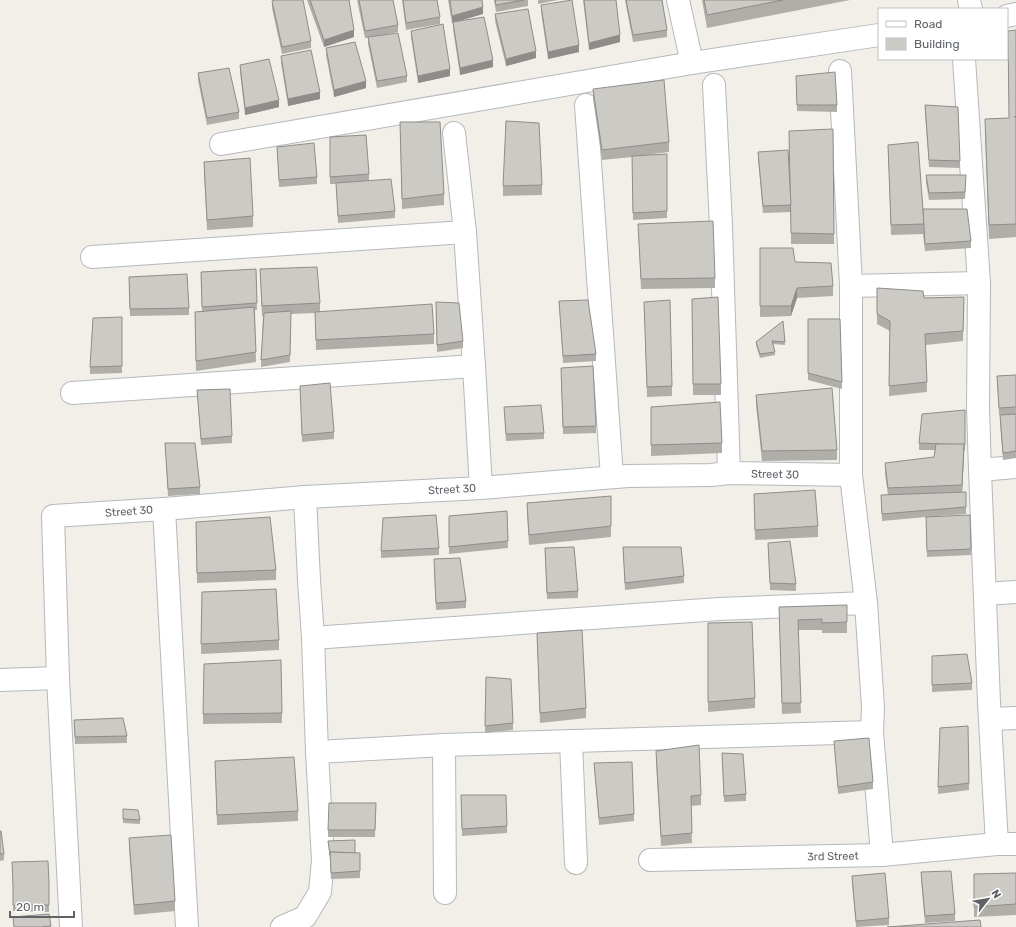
<svg xmlns="http://www.w3.org/2000/svg" width="1016" height="927" viewBox="0 0 1016 927" font-family="Rubik,sans-serif">
  <style>
    .lines { fill: none; stroke-linecap: round; stroke-linejoin: round }
    .minor-casing { stroke: #b5b8bc; stroke-width: 24 }
    .minor { stroke: #fff; stroke-width: 22 }
    .wall { fill: #afaea9 }
    .shaded-wall { fill: #8f8d8a }
    .building { fill: #cccac5; stroke: #8f8d8a }
    .labels { text-anchor: middle; stroke-width: 3.5; stroke-linejoin: round; paint-order: stroke }
    .street-label { font-size: 11px; fill: #5f6368; stroke: #fff }
  </style>
  <rect width="100%" height="100%" fill="#f1efe8"/>
  <g class="lines">
    <defs>
      <g id="minor">
        <polyline points="678,0 692,63"/>
        <polyline points="969,0 971,9"/>
        <polyline points="1007,16 1016,14"/>
        <polyline points="964,59 979,283 978,409 980,470 989,703 997,844"/>
        <polyline points="840,71 851,286"/>
        <polyline points="714,85 721,226 729,473"/>
        <polyline points="586,105 612,477"/>
        <polyline points="454,133 465,232 474,366 481,488"/>
        <polyline points="221,144 692,63 879,35"/>
        <polyline points="92,257 465,232"/>
        <polyline points="72,393 474,366"/>
        <polyline points="980,470 1016,467"/>
        <polyline points="164,509 187,927"/>
        <polyline points="985,594 1016,592"/>
        <polyline points="313,638 719,609 866,603"/>
        <polyline points="0,680 58,678"/>
        <polyline points="990,719 1016,718"/>
        <polyline points="872,732 882,855"/>
        <polyline points="571,741 576,863"/>
        <polyline points="444,745 445,893"/>
        <polyline points="317,752 444,745 872,732 873,707 866,603 851,475 851,286 979,283"/>
        <polyline points="650,860 882,855 997,844 1016,844"/>
        <polyline points="71,927 58,678 53,516 164,509 305,497 481,488 628,476 711,475 729,473 851,475"/>
        <polyline points="282,927 305,917 320,892 323,860 317,752 313,638 309,580 305,497"/>
      </g>
    </defs>
    <use href="#minor" class="minor-casing"/>
    <use href="#minor" class="minor"/>
  </g>
  <g class="wall">
    <polygon points="307,0 349,0 354,37 324,47"/>
    <polygon points="357,0 393,0 398,25 398,32 382,35 407,76 407,82 377,88 368,44 368,38 365,38"/>
    <polygon points="402,0 437,0 440,17 440,24 406,30"/>
    <polygon points="448,0 482,0 483,14 458,21 493,67 460,75 453,29 453,23 452,23"/>
    <polygon points="494,0 528,0 528,6 496,12"/>
    <polygon points="538,0 558,0 538,4"/>
    <polygon points="583,0 616,0 620,42 589,50"/>
    <polygon points="625,0 662,0 667,30 667,37 633,42"/>
    <polygon points="702,0 850,0 707,28"/>
    <polygon points="272,1 311,41 311,48 282,54 272,8"/>
    <polygon points="541,5 579,52 548,59 541,12"/>
    <polygon points="495,14 536,58 506,66 495,21"/>
    <polygon points="1016,30 1016,237 989,239 985,133 985,119 1009,118"/>
    <polygon points="411,31 450,76 418,83 411,37"/>
    <polygon points="326,48 366,88 334,97 326,55"/>
    <polygon points="281,56 320,99 288,106 281,63"/>
    <polygon points="240,65 279,107 245,115 240,72"/>
    <polygon points="198,73 239,112 239,119 207,125 198,80"/>
    <polygon points="796,76 837,105 837,112 797,111"/>
    <polygon points="593,89 669,142 669,152 644,155 667,154 667,218 633,220 632,157 602,160 593,99"/>
    <polygon points="925,105 960,161 960,168 929,167 925,112"/>
    <polygon points="833,129 834,244 791,244 791,212 763,213 758,159 758,152 790,199"/>
    <polygon points="400,132 444,194 444,205 402,209"/>
    <polygon points="330,137 369,174 369,181 395,211 395,218 338,223 336,184 330,184"/>
    <polygon points="888,145 923,209 971,241 971,248 925,251 923,234 891,235"/>
    <polygon points="277,147 317,177 317,184 279,187"/>
    <polygon points="204,162 253,216 253,227 207,230 204,172"/>
    <polygon points="926,175 966,182 965,199 929,200 926,182"/>
    <polygon points="542,185 542,195 503,196 503,186"/>
    <polygon points="638,224 715,278 715,288 641,289"/>
    <polygon points="760,248 795,262 833,286 833,296 797,298 791,316 760,317"/>
    <polygon points="256,269 257,310 255,310 256,362 196,371 195,312 202,311 201,272"/>
    <polygon points="260,269 320,303 320,312 434,334 434,344 316,350 315,313 291,314 290,362 261,367 263,316 262,316"/>
    <polygon points="129,277 189,308 189,315 130,316"/>
    <polygon points="877,288 924,298 964,297 963,341 926,345 927,392 889,396 890,331 877,324"/>
    <polygon points="692,299 721,384 721,395 693,395"/>
    <polygon points="559,301 596,354 596,361 563,363"/>
    <polygon points="644,302 672,386 672,396 647,397"/>
    <polygon points="436,309 463,341 463,348 437,352"/>
    <polygon points="122,317 122,373 90,374 90,367"/>
    <polygon points="808,319 840,319 842,389 808,380"/>
    <polygon points="783,321 785,345 773,344 775,352 775,355 760,358 756,345 756,342"/>
    <polygon points="561,375 596,426 596,433 563,434"/>
    <polygon points="1016,375 1016,458 1003,460 1000,422 1000,415 999,415 997,376"/>
    <polygon points="300,386 334,432 334,439 302,442"/>
    <polygon points="197,390 232,436 232,443 201,445"/>
    <polygon points="756,395 837,450 837,460 762,461 756,405"/>
    <polygon points="504,407 544,433 544,439 506,441"/>
    <polygon points="651,407 722,443 722,453 651,456"/>
    <polygon points="965,410 965,451 964,451 962,493 966,492 966,514 937,516 971,549 971,555 927,557 926,517 882,521 881,495 888,495 885,474 885,463 934,457 935,450 919,450 919,443"/>
    <polygon points="165,443 200,487 200,494 168,496"/>
    <polygon points="754,494 818,526 818,537 755,540"/>
    <polygon points="527,503 611,526 611,537 529,545 527,513"/>
    <polygon points="507,511 508,548 449,554 449,516"/>
    <polygon points="196,522 276,570 276,580 197,583"/>
    <polygon points="768,543 796,584 796,591 770,590"/>
    <polygon points="623,547 684,576 684,583 625,590"/>
    <polygon points="439,548 439,555 381,558 381,551"/>
    <polygon points="545,548 578,591 578,598 547,599"/>
    <polygon points="434,566 466,601 466,608 436,610"/>
    <polygon points="202,592 279,640 279,650 201,654"/>
    <polygon points="779,607 847,622 847,633 822,633 822,630 798,630 801,713 782,714"/>
    <polygon points="708,623 755,698 755,708 708,712"/>
    <polygon points="537,633 586,708 586,718 540,723"/>
    <polygon points="932,656 972,683 972,690 932,692"/>
    <polygon points="486,677 513,723 513,730 485,733"/>
    <polygon points="282,713 282,723 203,724 203,714"/>
    <polygon points="74,720 127,736 127,743 75,744"/>
    <polygon points="968,726 969,790 938,794 940,728"/>
    <polygon points="834,741 873,782 873,789 838,794"/>
    <polygon points="656,751 701,795 701,805 691,806 692,843 661,846 656,761"/>
    <polygon points="722,753 746,794 746,801 724,802"/>
    <polygon points="215,761 298,811 298,821 217,825"/>
    <polygon points="594,763 634,814 634,821 599,825"/>
    <polygon points="461,795 507,826 507,833 462,836"/>
    <polygon points="376,803 375,837 328,837 328,830"/>
    <polygon points="123,809 140,820 140,824 123,823"/>
    <polygon points="0,831 4,854 4,860 0,861"/>
    <polygon points="129,838 175,901 175,911 134,915 129,848"/>
    <polygon points="328,841 355,853 360,853 360,878 331,879 330,859"/>
    <polygon points="12,862 49,883 49,912 13,911 13,890"/>
    <polygon points="921,872 955,914 955,921 925,923 921,879"/>
    <polygon points="1016,873 1016,915 974,917 974,874"/>
    <polygon points="852,876 889,918 889,925 856,927 852,883"/>
    <polygon points="49,914 51,927 14,927 13,917"/>
  </g>
  <g class="shaded-wall">
    <polygon points="483,7 483,14 452,23 452,16"/>
    <polygon points="354,30 354,37 324,47 324,40"/>
    <polygon points="620,35 620,42 589,50 589,43"/>
    <polygon points="579,45 579,52 548,59 548,52"/>
    <polygon points="536,51 536,58 506,66 506,59"/>
    <polygon points="493,60 493,67 460,75 460,68"/>
    <polygon points="450,69 450,76 418,83 418,76"/>
    <polygon points="366,81 366,88 334,97 334,90"/>
    <polygon points="320,92 320,99 288,106 288,99"/>
    <polygon points="279,100 279,107 245,115 245,108"/>
    <polygon points="797,288 797,298 791,316 791,306"/>
    <polygon points="964,444 964,454 962,495 962,485"/>
  </g>
  <g class="building">
    <polygon points="275,0 303,0 311,41 282,47 272,1"/>
    <polygon points="310,0 349,0 354,30 324,40"/>
    <polygon points="359,0 393,0 398,25 365,31"/>
    <polygon points="403,0 437,0 440,17 406,23"/>
    <polygon points="450,0 482,0 483,7 452,16"/>
    <polygon points="495,0 524,0 496,5"/>
    <polygon points="572,0 579,45 548,52 541,5"/>
    <polygon points="584,0 616,0 620,35 589,43"/>
    <polygon points="626,0 662,0 667,30 633,35"/>
    <polygon points="704,0 783,0 707,15"/>
    <polygon points="528,9 536,51 506,59 495,14"/>
    <polygon points="484,17 493,60 460,68 453,22"/>
    <polygon points="443,24 450,69 418,76 411,31"/>
    <polygon points="1016,30 1016,117 1014,117 1016,117 1016,224 989,225 985,119 1009,118 1008,31"/>
    <polygon points="398,33 407,76 377,81 368,37"/>
    <polygon points="355,42 366,81 334,90 326,48"/>
    <polygon points="311,50 320,92 288,99 281,56"/>
    <polygon points="269,59 279,100 245,108 240,65"/>
    <polygon points="229,68 239,112 207,118 198,73"/>
    <polygon points="835,72 837,105 797,105 796,76"/>
    <polygon points="664,80 669,142 602,150 593,89"/>
    <polygon points="925,105 958,107 960,161 929,160"/>
    <polygon points="506,121 539,123 542,185 503,186"/>
    <polygon points="400,122 440,122 444,194 402,199"/>
    <polygon points="833,129 834,234 791,233 789,131"/>
    <polygon points="366,135 369,174 330,177 330,137"/>
    <polygon points="918,142 924,224 891,225 888,145"/>
    <polygon points="314,143 317,177 279,180 277,147"/>
    <polygon points="788,150 791,205 763,206 758,152"/>
    <polygon points="667,154 667,211 633,213 632,156"/>
    <polygon points="250,158 253,216 207,220 204,162"/>
    <polygon points="926,175 966,175 965,192 929,193"/>
    <polygon points="391,179 395,211 338,216 336,183"/>
    <polygon points="923,209 967,209 971,241 925,244"/>
    <polygon points="713,221 715,278 641,279 638,224"/>
    <polygon points="760,248 793,248 795,262 831,263 833,286 797,288 791,306 760,306"/>
    <polygon points="317,267 320,303 262,306 260,269"/>
    <polygon points="256,269 257,303 202,307 201,272"/>
    <polygon points="187,274 189,308 130,309 129,277"/>
    <polygon points="877,288 923,291 924,298 964,297 963,331 925,334 927,382 889,386 890,321 877,314"/>
    <polygon points="718,297 721,384 693,384 692,299"/>
    <polygon points="588,300 596,354 563,356 559,301"/>
    <polygon points="670,300 672,386 647,387 644,302"/>
    <polygon points="436,302 459,303 463,341 437,345"/>
    <polygon points="432,304 434,334 316,340 315,312"/>
    <polygon points="254,307 256,352 196,361 195,312"/>
    <polygon points="291,311 290,355 261,360 264,313"/>
    <polygon points="122,317 122,366 90,367 93,318"/>
    <polygon points="808,319 840,319 842,382 808,373"/>
    <polygon points="783,321 785,342 772,341 775,352 760,354 756,342"/>
    <polygon points="593,366 596,426 563,427 561,368"/>
    <polygon points="1016,375 1016,407 999,408 997,376"/>
    <polygon points="330,383 334,432 302,435 300,386"/>
    <polygon points="832,388 837,450 762,451 756,395"/>
    <polygon points="230,389 232,436 201,439 197,390"/>
    <polygon points="720,402 722,443 651,445 651,407"/>
    <polygon points="541,405 544,433 506,434 504,407"/>
    <polygon points="965,410 965,445 919,443 922,414"/>
    <polygon points="1016,414 1016,451 1003,453 1000,415"/>
    <polygon points="165,443 195,443 200,487 168,489"/>
    <polygon points="936,444 964,444 962,485 888,488 885,463 934,457"/>
    <polygon points="815,490 818,526 755,530 754,494"/>
    <polygon points="966,492 966,507 882,514 881,495"/>
    <polygon points="611,496 611,526 529,535 527,503"/>
    <polygon points="507,511 508,541 449,547 449,516"/>
    <polygon points="436,515 439,548 381,551 383,518"/>
    <polygon points="970,515 971,549 927,551 926,517"/>
    <polygon points="270,517 276,570 197,573 196,522"/>
    <polygon points="790,541 796,584 770,583 768,543"/>
    <polygon points="574,547 578,591 547,593 545,548"/>
    <polygon points="623,547 681,547 684,576 625,583"/>
    <polygon points="460,558 466,601 436,603 434,559"/>
    <polygon points="276,589 279,640 201,644 202,592"/>
    <polygon points="847,605 847,622 822,623 822,619 798,620 801,703 782,703 779,607"/>
    <polygon points="752,622 755,698 708,702 708,623"/>
    <polygon points="582,630 586,708 540,713 537,633"/>
    <polygon points="967,654 972,683 932,685 932,656"/>
    <polygon points="281,660 282,713 203,714 204,664"/>
    <polygon points="486,677 511,679 513,723 485,726"/>
    <polygon points="123,718 127,736 75,737 74,720"/>
    <polygon points="968,726 969,783 938,787 940,728"/>
    <polygon points="869,738 873,782 838,787 834,741"/>
    <polygon points="699,745 701,795 691,796 692,833 661,836 656,751"/>
    <polygon points="722,753 743,754 746,794 724,796"/>
    <polygon points="294,757 298,811 217,815 215,761"/>
    <polygon points="632,762 634,814 599,818 594,763"/>
    <polygon points="461,795 506,795 507,826 462,829"/>
    <polygon points="329,803 376,803 375,830 328,830"/>
    <polygon points="123,809 138,810 140,820 123,819"/>
    <polygon points="0,831 1,831 4,854 0,854"/>
    <polygon points="171,835 175,901 134,905 129,838"/>
    <polygon points="355,840 355,853 330,852 330,855 328,841"/>
    <polygon points="330,852 360,853 360,871 331,873"/>
    <polygon points="48,861 49,883 49,905 13,905 13,885 12,862"/>
    <polygon points="951,871 955,914 925,916 921,872"/>
    <polygon points="885,873 889,918 856,921 852,876"/>
    <polygon points="1016,873 1016,904 974,907 974,874"/>
    <polygon points="49,914 51,926 41,927 14,927 13,917"/>
    <polygon points="980,920 981,927 887,927"/>
  </g>
  <g class="labels">
    <g class="street-label">
      <text transform="translate(775 474) rotate(1)" y="4">Street 30</text>
      <text transform="translate(452 489) rotate(-3)" y="4">Street 30</text>
      <text transform="translate(129 511) rotate(-4)" y="4">Street 30</text>
      <text transform="translate(833 856) rotate(-1)" y="4">3rd Street</text>
    </g>
  </g>
  <rect x="878" y="8" width="130" height="52" fill="#ffffff" stroke="#bfc1c3"/>
  <rect x="886" y="21" width="20" height="6" fill="#ffffff" stroke="#bfc1c3"/>
  <text x="914" y="28" font-size="12" fill="#5f6368">Road</text>
  <rect x="886" y="38" width="20" height="12" fill="#cccac5" stroke="#bfc1c3"/>
  <text x="914" y="48" font-size="12" fill="#5f6368">Building</text>
  <g transform="translate(988 899) rotate(59)" stroke="#ffffff" stroke-width="3" paint-order="stroke">
  <path d="M0-3L7 15L0 10L-7 15Z" fill="#5f6368"/>
  <text y="-6" font-size="11" font-weight="bold" text-anchor="middle" fill="#5f6368">N</text>
  </g>
  <path d="M10 911v6h64v-6" fill="none" stroke="#5f6368" stroke-width="2"/>
  <text x="16" y="911" font-size="12" fill="#5f6368" stroke="#ffffff" stroke-width="3" paint-order="stroke">20 m</text>
</svg>
